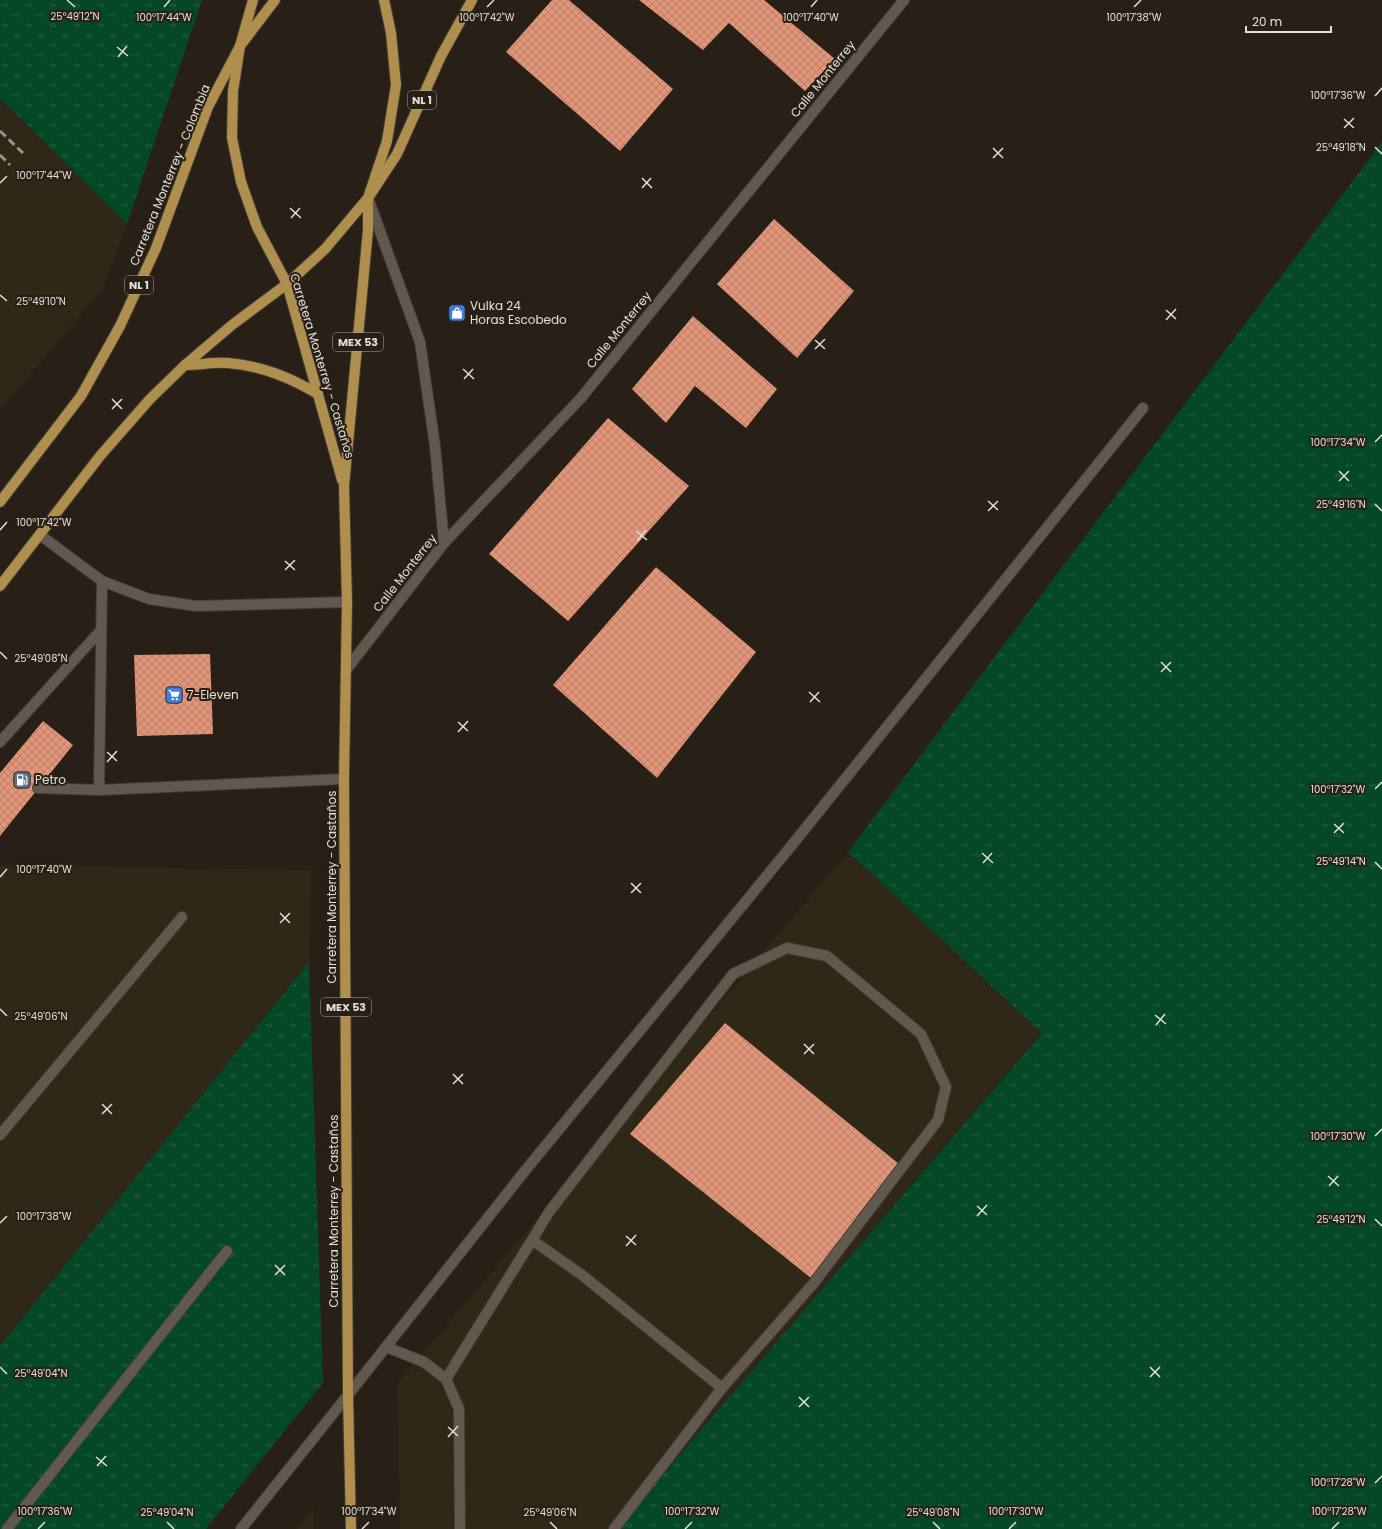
<svg xmlns="http://www.w3.org/2000/svg" width="1382" height="1529" viewBox="0 0 1382 1529" font-family="Poppins,sans-serif">
  <style>
    .industrial { fill: #2f2817 }
    .grass { fill: url(#grass-tufts) }
    .building { fill: url(#building-cross-hatch) }
    .lines { fill: none; stroke-linecap: round; stroke-linejoin: round }
    .service-casing { stroke: #433c36; stroke-width: 12 }
    .minor-casing { stroke: #433c36; stroke-width: 12 }
    .primary-casing { stroke: #433c36; stroke-width: 12 }
    .service { stroke: #62594e; stroke-width: 10 }
    .minor { stroke: #62594e; stroke-width: 10 }
    .primary { stroke: #ae8f4d; stroke-width: 10 }
    .rail { stroke: #98928a; stroke-width: 3; stroke-dasharray: 8 4; stroke-linecap: butt }
    .ticks { fill: none; stroke: #e4dfd8; stroke-width: 1.5 }
    .labels { text-anchor: middle; stroke-width: 4; stroke-linejoin: round; paint-order: stroke }
    .shield { fill: #282016; stroke: #aca69e; stroke-width: 1 }
    .shield-label { font-size: 11px; font-weight: bold; fill: #e4dfd8 }
    .street-label { font-size: 12px; fill: #e4dfd8; stroke: #282016 }
    .poi-label { font-size: 12px; fill: #e4dfd8; stroke: #282016; text-anchor: start }
    .ticks-label { font-size: 10px; text-anchor: middle; fill: #e4dfd8; stroke: #282016; stroke-width: 4; stroke-linejoin: round; paint-order: stroke }
  </style>
  <defs>
    <pattern id="grass-tufts" width="24" height="20" patternUnits="userSpaceOnUse"><rect width="24" height="20" fill="#054828"/><path d="M3 7l-1-3M5 7V3M7 7l1-3M15 17l-1-3M17 17v-4M19 17l1-3" fill="none" stroke="#296246"/></pattern>
    <pattern id="building-cross-hatch" width="8" height="8" patternUnits="userSpaceOnUse"><rect width="8" height="8" fill="#e19578"/><path d="M0 0l8 8M0 8l8-8" fill="none" stroke="#ba806a"/></pattern>
  </defs>
  <rect width="100%" height="100%" fill="#282016"/>
  <g class="industrial">
    <polygon points="0,98 127,224 102,290 0,410"/>
    <polygon points="848,852 1042,1032 616,1529 400,1529 397,1384"/>
    <polygon points="0,866 311,870 309,962 0,1347"/>
    <polygon points="314,1507 314,1529 297,1529"/>
  </g>
  <g class="grass">
    <polygon points="0,0 202,0 127,224 0,98"/>
    <polygon points="1382,142 1382,1529 616,1529 1042,1033 848,852"/>
    <polygon points="309,962 323,1383 206,1529 0,1529 0,1346"/>
  </g>
  <g class="building">
    <polygon points="552,0 569,0 673,89 620,151 506,52"/>
    <polygon points="639,0 764,0 835,59 805,91 729,23 703,50"/>
    <polygon points="774,219 854,291 797,358 717,284"/>
    <polygon points="693,316 777,389 746,428 695,386 666,423 632,389"/>
    <polygon points="608,418 689,486 568,621 489,554"/>
    <polygon points="656,567 756,652 657,778 553,685"/>
    <polygon points="210,654 213,734 137,736 134,655"/>
    <polygon points="43,721 73,745 0,836 0,773"/>
    <polygon points="725,1023 899,1164 811,1278 630,1134"/>
  </g>
  <g class="lines">
    <defs>
      <g id="service">
        <polyline points="40,535 102,581 149,599 196,606 347,602"/>
        <polyline points="0,742 101,630"/>
        <polyline points="38,788 99,790 344,779"/>
        <polyline points="99,790 102,581"/>
        <polyline points="0,1135 182,917"/>
        <polyline points="532,1240 549,1212 733,974 787,948 827,956 921,1034 946,1087 938,1120 813,1284 722,1388 614,1529"/>
        <polyline points="386,1347 424,1362 446,1379 459,1409 460,1529"/>
        <polyline points="446,1379 532,1240 582,1275 722,1388"/>
        <polyline points="348,1395 524,1172 792,845 1143,408"/>
        <polyline points="7,1529 227,1251"/>
      </g>
      <g id="minor">
        <polyline points="368,198 420,342 435,446 444,543"/>
        <polyline points="346,670 444,543 581,398 904,0"/>
        <polyline points="241,1529 348,1395"/>
      </g>
      <g id="primary">
        <polyline points="253,0 240,46 233,91 232,138 241,182 257,227 287,284 342,480"/>
        <path d="M185,365c14,0 29,-3 43,-2 34,3 61,14 90,31"/>
        <polyline points="0,502 81,396 120,326 156,248 208,107 240,46 275,0"/>
        <polyline points="0,586 100,456 150,399 185,365 232,325 287,284 325,249 368,198 397,154 441,56 472,0"/>
        <polyline points="351,1529 348,1395 344,779 347,602 344,486 368,230 368,198 387,141 396,85 391,33 384,0"/>
      </g>
    </defs>
    <use href="#service" class="service-casing"/>
    <use href="#minor" class="minor-casing"/>
    <use href="#primary" class="primary-casing"/>
    <use href="#service" class="service"/>
    <use href="#minor" class="minor"/>
    <use href="#primary" class="primary"/>
    <g class="rail">
      <polyline points="0,131 23,153"/>
      <polyline points="0,155 10,165"/>
    </g>
  </g>
  <path class="ticks" d="M67,0l8,7M164,7l6,-7M487,7l7,-7M811,7l6,-7M1134,7l7,-7M117,47l11,9M118,57l9,-11M1375,96l7,-8M1344,119l10,9M1344,128l10,-10M1375,147l7,7M993,148l10,10M993,158l10,-10M642,178l10,10M0,183l7,-7M642,188l9,-10M290,208l11,10M291,218l9,-10M0,295l7,6M1166,310l10,9M1166,320l10,-11M815,340l10,9M815,349l10,-10M463,369l11,10M464,379l9,-10M112,399l10,10M112,409l10,-10M1375,442l7,-7M1339,471l10,10M1339,481l10,-10M988,501l10,9M1375,504l7,7M988,511l10,-10M0,530l7,-8M636,531l11,9M637,541l9,-11M285,561l10,9M285,570l10,-10M0,652l7,7M1161,662l10,10M1161,672l10,-10M809,692l11,10M810,702l9,-10M458,722l10,9M458,732l10,-11M107,752l10,9M107,762l10,-11M1375,789l7,-7M1334,824l10,9M1334,833l10,-10M982,853l11,10M1375,862l7,7M983,863l9,-10M0,877l7,-8M631,883l10,10M631,893l10,-10M280,913l10,10M280,923l10,-10M0,1009l7,7M1155,1015l11,9M1156,1025l9,-11M804,1044l10,10M804,1054l10,-10M453,1074l10,10M453,1084l10,-10M102,1104l10,10M102,1114l10,-10M1375,1136l7,-7M1328,1176l11,10M1329,1186l9,-10M977,1206l10,9M977,1216l10,-11M1375,1219l7,7M0,1223l7,-7M626,1236l10,9M626,1246l10,-11M275,1265l10,10M275,1275l10,-10M0,1367l7,7M1150,1367l10,10M1150,1377l10,-10M799,1397l10,10M799,1407l10,-10M448,1427l10,9M448,1437l10,-11M96,1457l11,9M97,1466l9,-10M1375,1483l7,-7M167,1522l7,7M550,1522l7,7M933,1522l7,7M38,1529l7,-7M362,1529l7,-7M685,1529l7,-7M1009,1529l7,-7M1332,1529l7,-7"/>
  <defs>
    <symbol id="shop-square" viewBox="-11 -11 22 22"><rect x="-9" y="-9" width="18" height="18" rx="4" fill="#3f7fe0" stroke="#282016"/><path d="M-5-2.5h2.3a2.7 3.5 0 0 1 5.4 0H5L5.5 6h-11ZM-1.5-2.5h3a1.5 2.3 0 0 0-3 0Z" fill="#fff"/></symbol>
    <symbol id="supermarket-square" viewBox="-11 -11 22 22"><rect x="-9" y="-9" width="18" height="18" rx="4" fill="#3f7fe0" stroke="#282016"/><path d="M-6-5.5h2.5l.6 2H6L4.5 2H-2.5L-4.4-4H-6ZM-1.5 3.2a1.3 1.3 0 1 0 .1 0ZM3 3.2a1.3 1.3 0 1 0 .1 0Z" fill="#fff"/></symbol>
    <symbol id="fuel-square" viewBox="-11 -11 22 22"><rect x="-9" y="-9" width="18" height="18" rx="4" fill="#5c6f8a" stroke="#282016"/><path d="M-5.5-6h7V0h2V4h1.3V-2.5L3-4.5l.8-.8L6-3V5H2.5V1h-1V6h-7ZM-4.2-4.7v3.2H.2V-4.7Z" fill="#fff"/></symbol>
  </defs>
  <g fill-rule="evenodd">
    <use href="#shop-square" x="447" y="303" width="20" height="20"/>
    <use href="#supermarket-square" x="164" y="685" width="20" height="20"/>
    <use href="#fuel-square" x="12" y="770" width="20" height="20"/>
  </g>
  <g class="labels">
    <g class="shield">
      <rect x="408" y="91" width="28" height="18" rx="3"/>
      <rect x="125" y="276" width="28" height="18" rx="3"/>
      <rect x="333" y="333" width="50" height="18" rx="3"/>
      <rect x="321" y="998" width="50" height="18" rx="3"/>
    </g>
    <g class="shield-label">
      <text x="422" y="104">NL 1</text>
      <text x="139" y="289">NL 1</text>
      <text x="358" y="346">MEX 53</text>
      <text x="346" y="1011">MEX 53</text>
    </g>
    <g class="street-label">
      <text transform="translate(823 79) rotate(-51)" y="4">Calle Monterrey</text>
      <text transform="translate(170 175) rotate(-68)" y="4">Carretera Monterrey - Colombia</text>
      <text transform="translate(619 330) rotate(-51)" y="4">Calle Monterrey</text>
      <text transform="translate(322 366) rotate(73)" y="4">Carretera Monterrey - Castaños</text>
      <text transform="translate(405 573) rotate(-52)" y="4">Calle Monterrey</text>
      <text transform="translate(332 887) rotate(-90)" y="4">Carretera Monterrey - Castaños</text>
      <text transform="translate(334 1211) rotate(-90)" y="4">Carretera Monterrey - Castaños</text>
    </g>
    <g class="poi-label">
      <text x="470" y="310">Vulka 24<tspan x="470" dy="14">Horas Escobedo</tspan></text>
      <text x="187" y="699">7-Eleven</text>
      <text x="35" y="784">Petro</text>
    </g>
  </g>
  <g class="ticks-label">
    <text x="75" y="20">25°49'12"N</text>
    <text x="164" y="21">100°17'44"W</text>
    <text x="487" y="21">100°17'42"W</text>
    <text x="811" y="21">100°17'40"W</text>
    <text x="1134" y="21">100°17'38"W</text>
    <text x="1338" y="99">100°17'36"W</text>
    <text x="1341" y="151">25°49'18"N</text>
    <text x="44" y="179">100°17'44"W</text>
    <text x="41" y="305">25°49'10"N</text>
    <text x="1338" y="446">100°17'34"W</text>
    <text x="1341" y="508">25°49'16"N</text>
    <text x="44" y="526">100°17'42"W</text>
    <text x="41" y="662">25°49'08"N</text>
    <text x="1338" y="793">100°17'32"W</text>
    <text x="1341" y="865">25°49'14"N</text>
    <text x="44" y="873">100°17'40"W</text>
    <text x="41" y="1020">25°49'06"N</text>
    <text x="1338" y="1140">100°17'30"W</text>
    <text x="44" y="1220">100°17'38"W</text>
    <text x="1341" y="1223">25°49'12"N</text>
    <text x="41" y="1377">25°49'04"N</text>
    <text x="1338" y="1486">100°17'28"W</text>
    <text x="45" y="1515">100°17'36"W</text>
    <text x="369" y="1515">100°17'34"W</text>
    <text x="692" y="1515">100°17'32"W</text>
    <text x="1016" y="1515">100°17'30"W</text>
    <text x="1339" y="1515">100°17'28"W</text>
    <text x="167" y="1516">25°49'04"N</text>
    <text x="550" y="1516">25°49'06"N</text>
    <text x="933" y="1516">25°49'08"N</text>
  </g>
  <path d="M1246 26v6h85v-6" fill="none" stroke="#e4dfd8" stroke-width="2"/>
  <text x="1252" y="26" font-size="12" fill="#e4dfd8" stroke="#282016" stroke-width="3" paint-order="stroke">20 m</text>
</svg>
